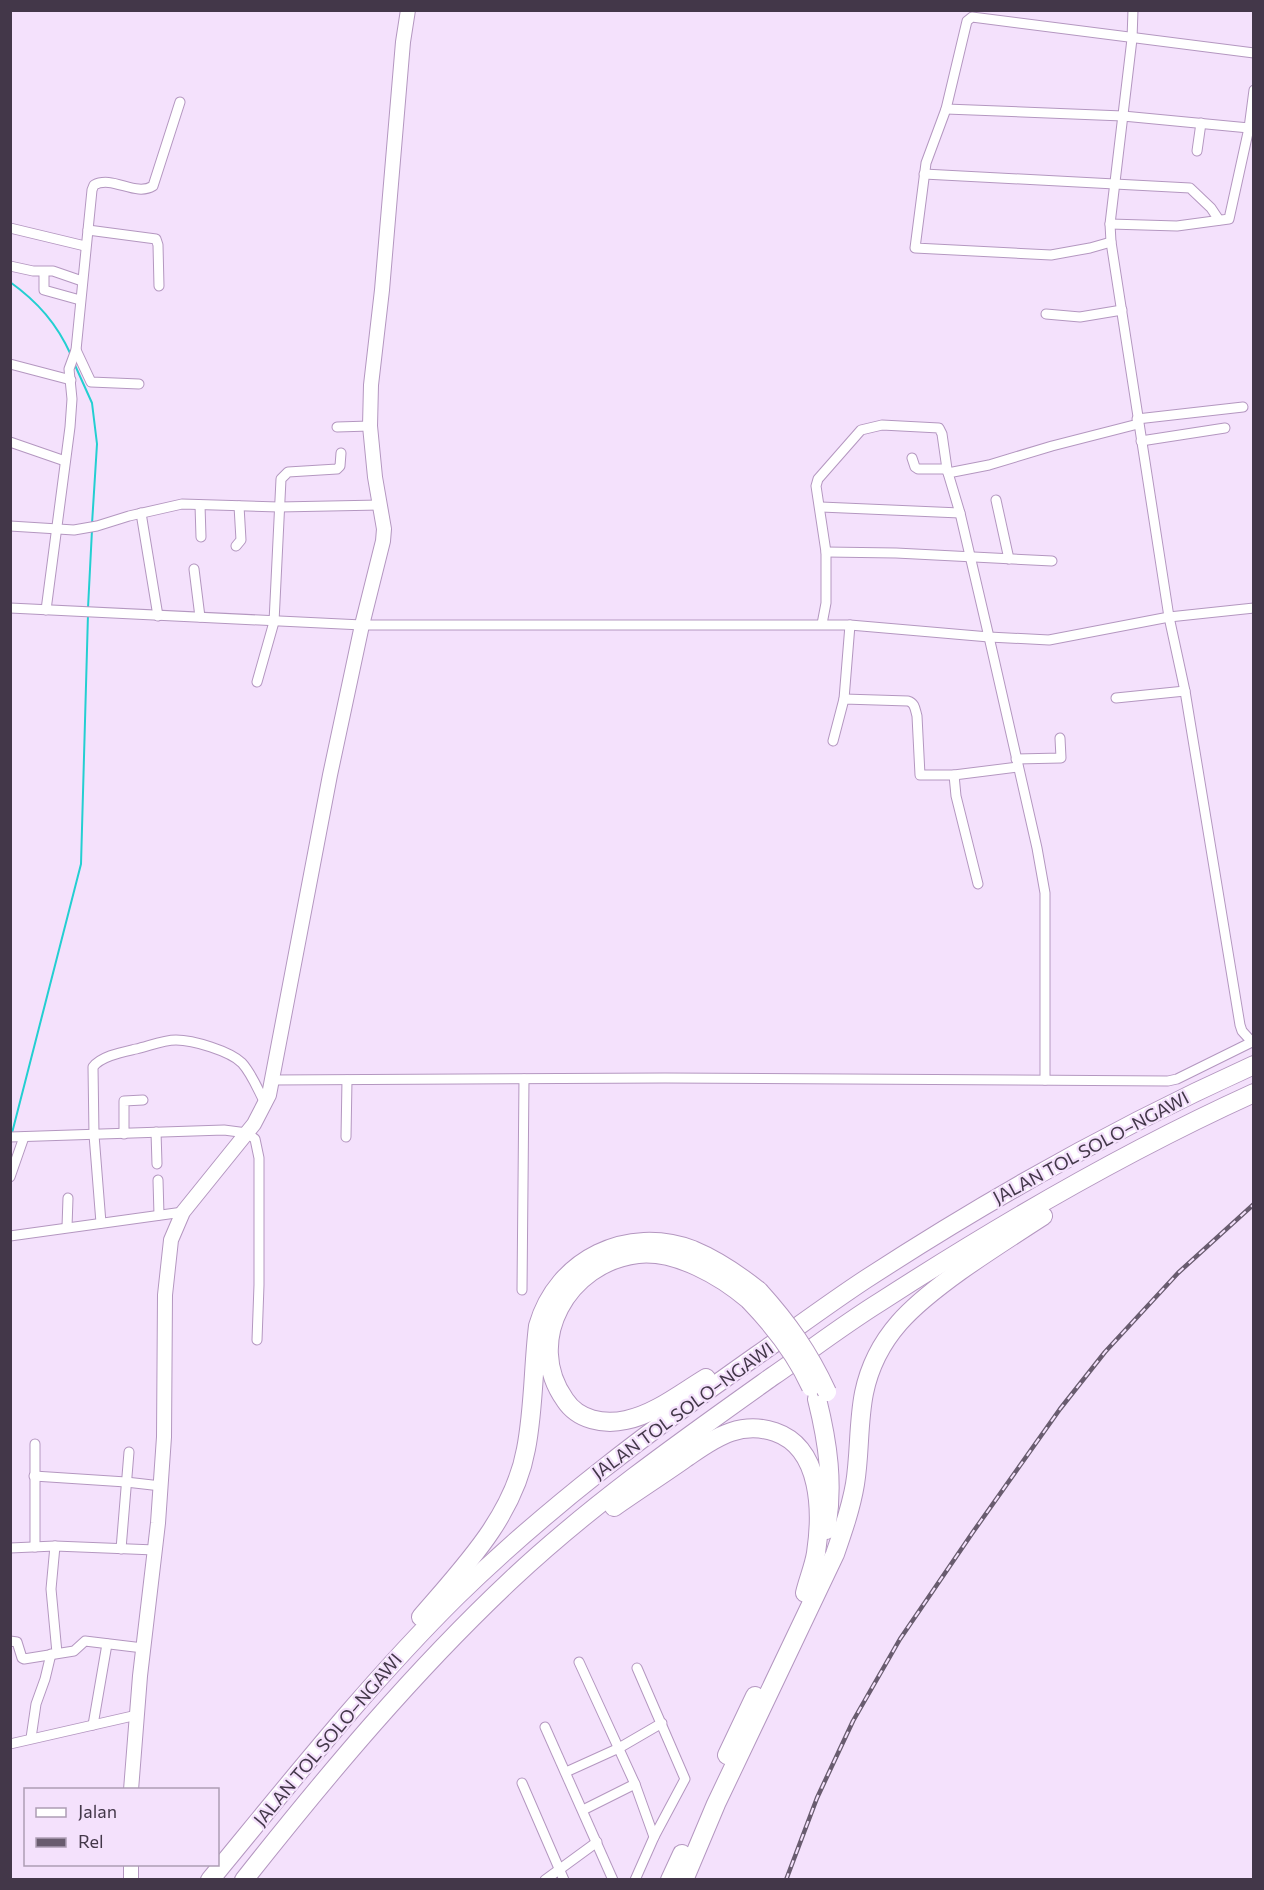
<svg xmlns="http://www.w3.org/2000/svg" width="1264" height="1890" viewBox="0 0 1264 1890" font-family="Commissioner,sans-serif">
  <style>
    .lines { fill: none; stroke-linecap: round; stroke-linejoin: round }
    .stream { stroke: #23cfd1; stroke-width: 2 }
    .street-casing { stroke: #b497c0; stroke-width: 11 }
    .secondary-casing { stroke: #b497c0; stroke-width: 16 }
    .highway-casing { stroke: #b497c0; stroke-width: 20 }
    .street { stroke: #fff; stroke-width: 9 }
    .secondary { stroke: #fff; stroke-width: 14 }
    .highway { stroke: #fff; stroke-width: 18 }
    .rail-casing { stroke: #695c6f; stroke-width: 4.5 }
    .rail { stroke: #f4e1fc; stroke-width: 2; stroke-dasharray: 7; stroke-linecap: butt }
    .highway-bridge-casing { stroke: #b497c0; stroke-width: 20; stroke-linecap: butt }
    .highway-bridge { stroke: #fff; stroke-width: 18 }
    .labels { text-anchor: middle; stroke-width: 4.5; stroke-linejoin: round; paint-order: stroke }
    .street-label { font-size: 18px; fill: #433749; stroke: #f4e1fc }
  </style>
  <rect width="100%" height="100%" fill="#f4e1fc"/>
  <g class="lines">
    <g class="stream">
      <path d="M10,282c28,20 47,42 61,73"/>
      <polyline points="74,363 92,403 97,444 92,524"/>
      <polyline points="88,608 92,530"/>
      <polyline points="12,1133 81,864 88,614"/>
    </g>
    <defs>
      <g id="street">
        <polyline points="1133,10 1132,39 1110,224 1111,242 1169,617 1185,691 1240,1025 1242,1031 1252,1042"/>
        <polyline points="946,109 1123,116 1249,128"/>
        <polyline points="1197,151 1201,123"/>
        <polyline points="924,174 1190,188 1211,208 1219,220"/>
        <polyline points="1110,224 1177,226 1229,219 1249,128 1254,90"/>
        <polyline points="10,228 85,246"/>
        <polyline points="88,230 156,239 158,245 159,286"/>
        <polyline points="1111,242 1090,248 1051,255 915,248 926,163 946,109 967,21 972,17 1254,53"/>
        <polyline points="10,266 33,271 53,271 82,281"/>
        <polyline points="44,272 44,290 80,300"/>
        <polyline points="1046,314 1080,317 1122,310"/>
        <polyline points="76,350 91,382 139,384"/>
        <polyline points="10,364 71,380"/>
        <polyline points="1137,419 1243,407"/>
        <polyline points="337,427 370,426"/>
        <polyline points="1141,441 1225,428"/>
        <polyline points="10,442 65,461"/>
        <polyline points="912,458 915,467 918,469 947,469 948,473 989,465 1052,446 1138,424"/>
        <polyline points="948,473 960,513 989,637 1037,848 1045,893 1045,1080"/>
        <polyline points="996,500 1009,559"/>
        <polyline points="200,505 201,537"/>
        <polyline points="821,507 960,513"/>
        <polyline points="141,513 158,616"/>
        <polyline points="10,526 74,530 97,526 129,516 182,504 279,507 380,505"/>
        <polyline points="236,546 241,540 239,506"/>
        <polyline points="826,552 896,553 1052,561"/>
        <polyline points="194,569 200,617"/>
        <polyline points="10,608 362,625 850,625 989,637 1049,640 1169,617 1254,608"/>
        <path d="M46,610l24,-183 2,-28 -3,-30 7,-19 16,-160 2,-5c19,-10 41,12 59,1l27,-84"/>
        <polyline points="822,624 826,603 826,552 816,486 818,479 861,430 882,425 939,428 942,434 947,469"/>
        <polyline points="257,682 274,622 281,479 288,472 337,469 340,466 341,453"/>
        <polyline points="1116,698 1185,691"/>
        <polyline points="844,699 850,625"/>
        <path d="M833,741l11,-42 64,2c7,2 7,8 9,15l3,59h34"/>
        <polyline points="1016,759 1061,758 1060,738"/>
        <polyline points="978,884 956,796 954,775 1018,767"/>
        <polyline points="272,1080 665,1078 1168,1081 1177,1079 1254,1041"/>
        <polyline points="156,1132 157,1164"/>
        <polyline points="124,1134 124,1101 143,1100"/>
        <polyline points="10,1137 224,1130 247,1133 255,1139 259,1158 259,1285 257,1340"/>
        <polyline points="346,1137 347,1080"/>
        <polyline points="10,1177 24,1137"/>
        <polyline points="158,1180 159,1215"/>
        <path d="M101,1223l-7,-88 -1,-68c8,-11 30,-15 43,-18 13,-3 27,-9 40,-9 17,0 54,11 66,23 10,11 16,27 23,40"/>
        <polyline points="67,1227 68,1198"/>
        <polyline points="10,1236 183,1212"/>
        <polyline points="522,1290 524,1079"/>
        <polyline points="35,1444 35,1547"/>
        <polyline points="34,1476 126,1482 161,1486"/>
        <polyline points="55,1546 51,1589 57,1653"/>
        <polyline points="10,1548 55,1546 155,1550"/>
        <polyline points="121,1549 129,1452"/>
        <polyline points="10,1641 17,1642 22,1658 24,1659 74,1651 85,1641 143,1648"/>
        <polyline points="579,1662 635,1784 654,1837"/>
        <polyline points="93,1725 107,1644"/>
        <polyline points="545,1727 613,1880"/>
        <polyline points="31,1738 36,1704 45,1679 51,1654"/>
        <polyline points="10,1744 137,1715"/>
        <polyline points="566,1772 619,1748 662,1723"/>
        <polyline points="522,1783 564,1880"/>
        <polyline points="583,1810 635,1784"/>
        <polyline points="545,1880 597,1842"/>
        <polyline points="635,1880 654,1837 685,1779 637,1668"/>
      </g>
      <g id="secondary">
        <polyline points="131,1790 140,1676 158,1523 164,1437 165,1295 171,1240 183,1212 254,1124 269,1095 330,775 362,625 383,541 384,529 375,477 370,426 371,385 382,290 403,42 408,10"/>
        <polyline points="131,1864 131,1880"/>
      </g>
      <g id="highway">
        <path d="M706,1378c-25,15 -51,36 -80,42 -22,5 -48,0 -61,-20 -42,-59 3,-138 73,-146 38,-4 83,22 111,46"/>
        <path d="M817,1399c11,44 17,86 9,131"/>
        <path d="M614,1507c23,-16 46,-31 69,-47 15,-10 30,-22 48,-28 15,-5 29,-5 44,0 47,16 47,81 41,121 -2,13 -8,27 -11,40"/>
        <path d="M421,1617c43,-50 93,-101 105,-168 8,-41 7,-82 12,-123 19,-67 90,-101 155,-76 24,10 46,25 66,41"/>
        <polyline points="727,1755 755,1696"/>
        <path d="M210,1880c80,-97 158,-196 247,-284 92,-90 194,-166 299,-240 36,-25 72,-52 110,-77 123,-80 253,-153 388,-214"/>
        <path d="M244,1880c83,-105 170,-209 268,-301 80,-75 171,-139 261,-203 35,-24 70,-51 107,-74 119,-77 244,-150 374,-209"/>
        <polyline points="670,1880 682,1854"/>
        <path d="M684,1880l32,-76 119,-250c8,-23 16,-46 20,-70 5,-30 3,-61 9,-91 12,-58 50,-89 96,-122 27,-19 55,-37 83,-55"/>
      </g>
    </defs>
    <use href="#street" class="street-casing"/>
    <use href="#secondary" class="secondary-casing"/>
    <use href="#highway" class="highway-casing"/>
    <use href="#street" class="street"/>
    <use href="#secondary" class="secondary"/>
    <use href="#highway" class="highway"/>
    <defs>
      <polyline id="rail" points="786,1880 817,1798 853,1721 900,1639 973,1532 1060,1409 1105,1352 1178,1273 1254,1204"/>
    </defs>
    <use href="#rail" class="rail-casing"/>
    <use href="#rail" class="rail"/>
    <defs>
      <g id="highway-bridge">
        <path d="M759,1291c29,32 50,62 68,101"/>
        <path d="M749,1300c25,26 47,54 62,87"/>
      </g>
    </defs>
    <use href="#highway-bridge" class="highway-bridge-casing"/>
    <use href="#highway-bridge" class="highway-bridge"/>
  </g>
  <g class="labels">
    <g class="street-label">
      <text transform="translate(1091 1148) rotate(-28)" y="6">JALAN TOL SOLO–NGAWI</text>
      <text transform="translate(683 1411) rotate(-36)" y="6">JALAN TOL SOLO–NGAWI</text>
      <text transform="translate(328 1740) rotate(-50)" y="6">JALAN TOL SOLO–NGAWI</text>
    </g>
  </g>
  <rect width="1264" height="1890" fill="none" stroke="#433749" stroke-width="24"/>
  <rect x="24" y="1788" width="195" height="78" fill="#f4e1fc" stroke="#ad9db4" stroke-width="1.5"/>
  <rect x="36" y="1808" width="30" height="9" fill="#ffffff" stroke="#ad9db4" stroke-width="1.5"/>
  <text x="78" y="1818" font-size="18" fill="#433749">Jalan</text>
  <rect x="36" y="1838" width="30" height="9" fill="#695c6f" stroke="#ad9db4" stroke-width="1.5"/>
  <text x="78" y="1848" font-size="18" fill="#433749">Rel</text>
</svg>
